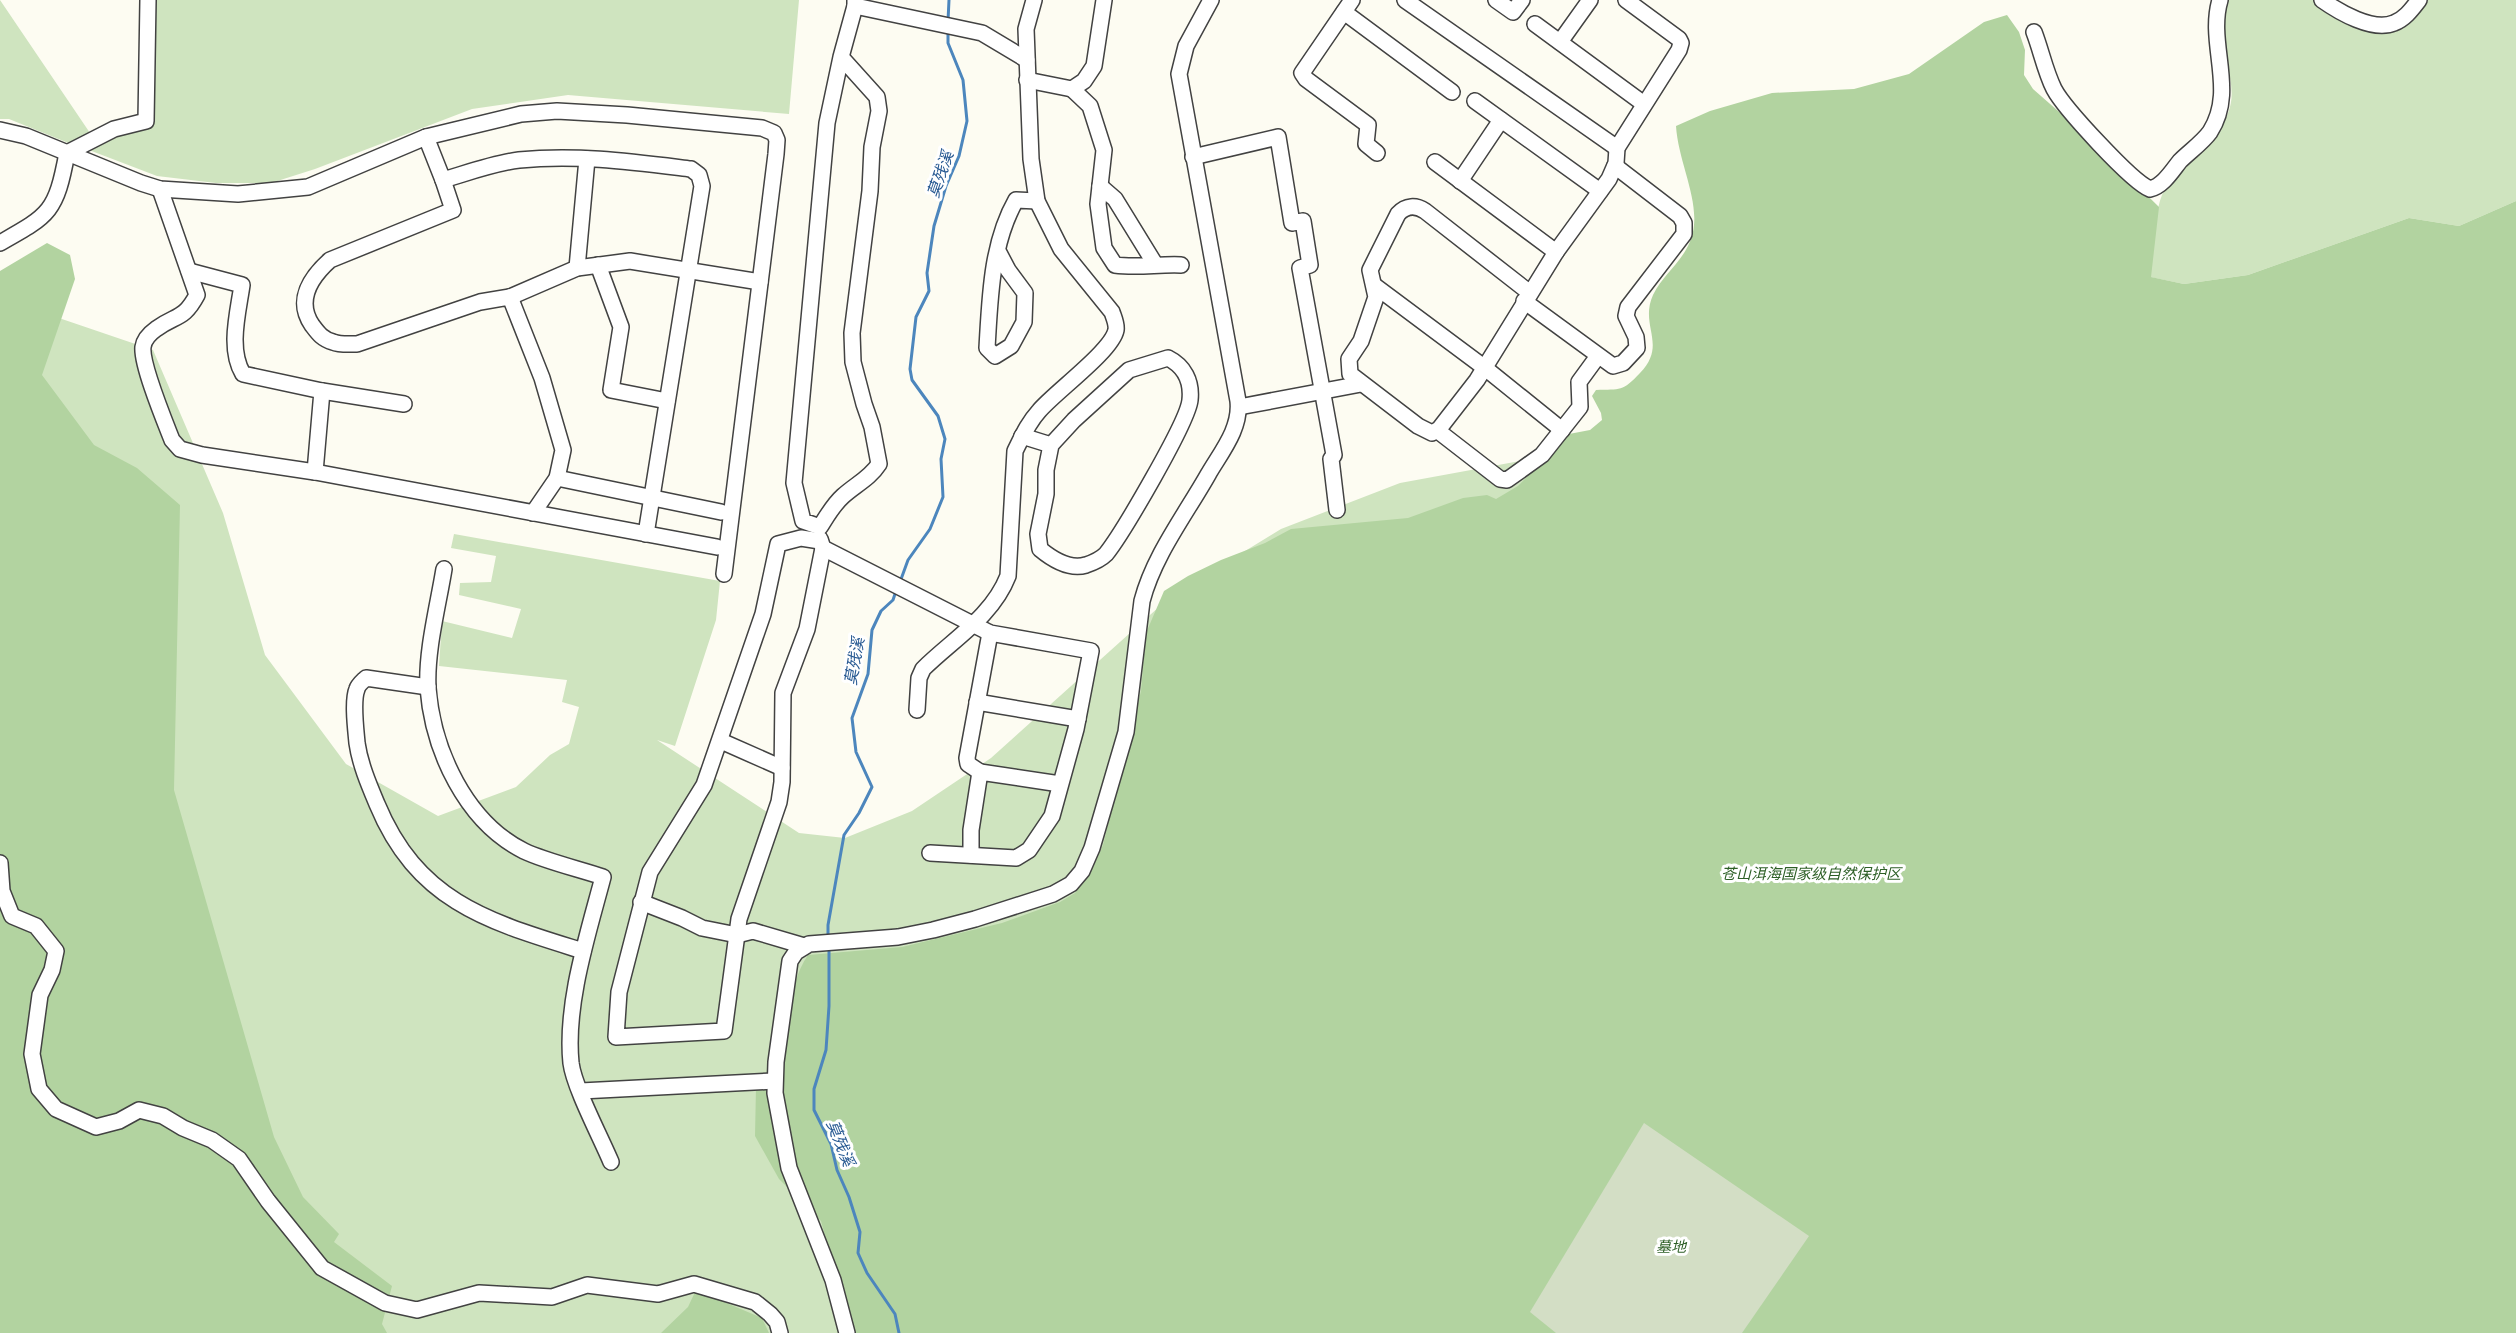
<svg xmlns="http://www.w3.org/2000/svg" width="2516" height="1333" viewBox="0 0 2516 1333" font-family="'Libre Baskerville','Noto Sans SC',serif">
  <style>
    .green { fill: #cfe4bf }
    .forest { fill: #b2d3a0 }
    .cemetery { fill: #d3dec5 }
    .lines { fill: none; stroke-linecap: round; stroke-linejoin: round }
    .stream { stroke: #4c86bd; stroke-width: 3 }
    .minor-casing { stroke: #424242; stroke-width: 18 }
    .minor { stroke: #fff; stroke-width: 15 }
    .labels { text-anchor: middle; stroke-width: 6; stroke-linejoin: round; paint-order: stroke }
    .park-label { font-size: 15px; font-style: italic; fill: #2d5f26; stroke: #fff }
    .water-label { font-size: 16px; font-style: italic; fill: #275992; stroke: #fff }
  </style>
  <rect width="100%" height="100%" fill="#fdfcf2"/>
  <g class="green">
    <polygon points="0,0 90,133 71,144 9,119 0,119"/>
    <polygon points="154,0 799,0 789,114 568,95 472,109 315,169 271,183 216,183 157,176 89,150 115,134 153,126"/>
    <path d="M2225,0h88l31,23 30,10 21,-2 21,-16 12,-15h88v201l-57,25 -50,-8 -161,57 -64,9 -34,-7c3,-22 4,-63 12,-82 15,-32 53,-49 66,-82 11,-27 -6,-54 -8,-81 0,-10 3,-22 5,-32z"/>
    <polygon points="9,301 153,350 223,513 265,655 346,764 438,816 516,787 550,755 569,744 579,707 562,702 567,680 439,666 442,621 512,638 521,609 459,595 460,583 491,582 496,556 451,548 454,534 720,581 716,620 675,746 657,740 799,833 845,838 912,811 991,758 1170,597 1281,529 1400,483 1520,461 1625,447 2516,1333 0,1333 0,304"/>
  </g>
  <g class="forest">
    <path d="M2007,15l12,17 6,18 -1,25 9,14 57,50 69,68 -8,70 33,7 64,-9 161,-57 50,8 57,-25v1132h-1665l-30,-112 -42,-42 -24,-43 1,-49h25c5,-41 4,-99 27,-132l94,-8 100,-24 58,-21 15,-9 15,-19 13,-29 38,-154 5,-58 18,-42 24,-15 33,-16 44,-17 26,-14 117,-11 55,-20 24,-3 9,4 22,-13 51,-52 21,-4 12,-10 -1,-7 -9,-17 4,-6c25,-1 26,2 44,-17 28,-29 -1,-47 13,-78 13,-26 38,-38 41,-70 3,-30 -16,-66 -18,-99l34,-15 62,-18 82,-4 55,-15 75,-52z"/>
    <polygon points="47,243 70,255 75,279 42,375 94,445 137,468 180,505 174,790 274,1137 303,1197 339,1234 334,1242 392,1286 382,1324 387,1333 0,1333 0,271"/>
    <polygon points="696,1290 762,1318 769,1333 661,1333 688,1307"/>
  </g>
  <polygon class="cemetery" points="1644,1123 1809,1236 1742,1333 1556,1333 1530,1312"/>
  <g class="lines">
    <g class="stream">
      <polyline points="948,21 949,0"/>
      <polyline points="900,582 908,560 930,529 943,497 941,459 945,439 938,416 912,380 910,369 916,317 929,291 927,273 934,226 946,186 959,156 967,121 963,80 948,43 948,31"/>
      <polyline points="828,939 828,925 844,835 859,813 872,787 856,752 852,718 868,674 872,630 881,611 893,600 896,591"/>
      <polyline points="829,948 829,1006 826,1050 814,1089 814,1110 831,1144 837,1170 849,1197 860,1232 858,1253 867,1273 895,1314 899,1333"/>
    </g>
    <defs>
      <g id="minor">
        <polyline points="1352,0 1302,73 1306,79 1368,125 1366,144 1377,153"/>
        <polyline points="1405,0 1617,148"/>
        <polyline points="1496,0 1513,12 1522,0"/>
        <path d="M2322,0c17,12 51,32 72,23 11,-4 18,-14 25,-23"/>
        <polyline points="855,6 982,33 1027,60"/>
        <polyline points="1344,12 1452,92"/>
        <polyline points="1535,24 1644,104"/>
        <path d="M2034,32c7,18 11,39 20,57 10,19 78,93 96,100 13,-3 22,-18 30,-28 10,-10 22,-18 30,-29 27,-42 -3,-88 10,-132"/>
        <polyline points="1560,42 1590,0"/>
        <path d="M841,57l36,40 2,14 -7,36 -2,44 -18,142 1,29 11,42 8,23 7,37c-9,14 -24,21 -36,32 -10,9 -16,20 -23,31l-17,-6 -9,-38 33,-360 14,-66 14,-51v-6"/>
        <polyline points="1027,80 1072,89 1084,81 1094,66 1104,0"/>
        <path d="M1072,89l18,17 14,44 -6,54 6,44 11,17c22,3 44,-1 66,0"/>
        <polyline points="1475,101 1600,191"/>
        <polyline points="0,130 26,136 141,183 160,189 238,194 308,187 426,137 521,114 557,111 627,115 762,128 774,133 777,140 776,154 724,574"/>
        <path d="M426,137l17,43c24,-7 51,-17 76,-20 58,-6 115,2 172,9l8,6 3,11 -56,348"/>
        <polyline points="1193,157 1278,137 1292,223 1303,221 1310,265 1300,268 1334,455 1331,459 1337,510"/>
        <polyline points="1435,162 1556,252"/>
        <path d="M443,180l10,30 -123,50c-19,17 -35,40 -18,65 6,8 10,14 21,17 7,3 16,2 24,2l123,-42 30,-5 32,81 21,72 -6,28 -24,35"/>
        <polyline points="1460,181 1501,120"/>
        <polyline points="1100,186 1115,199 1155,264"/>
        <path d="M160,189l37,106c-14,26 -21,19 -41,34 -7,5 -12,10 -13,18 -2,17 22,75 29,93l8,9 22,6 113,17 402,75"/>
        <path d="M0,243c50,-28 56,-31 67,-90l47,-24 32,-8 2,-121"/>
        <path d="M998,251l10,19 17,23 -1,29 -13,24 -16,10 -8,-8c3,-50 4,-104 29,-148l21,1"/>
        <polyline points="598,265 621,327 611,390 667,401"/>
        <polyline points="577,268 587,159"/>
        <path d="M189,271l53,14c-4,28 -14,64 1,89l79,17 -7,81"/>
        <polyline points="1375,286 1485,368 1562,430"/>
        <path d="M1530,293l-105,-82c-9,-6 -19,-6 -27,3l-28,56 6,27 -15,44 -12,18 1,15 68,52 14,7 7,-4 38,-49 79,-128 53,-73 7,-16 1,-15 62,-98 2,-7 -2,-4 -53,-39"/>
        <polyline points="510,297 577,268 630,261 760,282"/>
        <polyline points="1524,301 1613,366 1623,363 1637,348 1636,337 1626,316 1628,307 1684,234 1684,223 1680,216 1615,166"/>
        <polyline points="322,391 404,404"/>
        <polyline points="1239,407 1361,384"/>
        <polyline points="1438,431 1500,479 1507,480 1542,455 1580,407 1579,382 1598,356"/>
        <path d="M1022,436l29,9 -5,25v24l-8,40 2,15c12,10 29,21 46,16 6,-2 15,-6 20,-11 16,-20 82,-132 84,-154 2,-19 -6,-34 -22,-42l-39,12 -55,50 -23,25"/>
        <polyline points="557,478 721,512"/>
        <polyline points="820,539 823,548 990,633 1091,651 1076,729 1052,816 1029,850 1016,858 930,853"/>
        <polyline points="820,541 801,538 778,544 763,614 704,785 650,872 619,992 616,1037 724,1031 739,919 779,802 782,782 783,693 807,629 823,548"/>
        <path d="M444,569c-6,37 -18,82 -16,119 5,63 38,134 96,163 21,10 55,18 79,26 -15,57 -38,127 -32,186 3,24 30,75 40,99"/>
        <path d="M428,687l-62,-9c-3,3 -8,7 -9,11 -5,12 -1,42 0,54 3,21 12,42 20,61 41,99 113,118 206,147"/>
        <polyline points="977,702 1078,719"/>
        <path d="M917,710l2,-32 4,-9c29,-29 69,-52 85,-93l7,-125c7,-14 13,-28 24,-40 16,-19 73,-60 77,-81 1,-6 -2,-12 -4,-18l-51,-63 -24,-48 -6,-42 -5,-130 8,-29"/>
        <polyline points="721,741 782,768"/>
        <polyline points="980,772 968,764 967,758 990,633"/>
        <polyline points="971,855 971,830 980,772 1060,784"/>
        <polyline points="0,863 2,891 12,916 36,926 56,951 52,970 40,995 32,1054 39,1089 56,1109 96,1127 119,1121 139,1110 163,1116 183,1128 212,1140 239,1159 268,1201 322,1268 385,1303 417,1310 479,1293 552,1297 587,1285 658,1294 694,1284 755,1302 770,1314 777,1322 780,1333"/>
        <polyline points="641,902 682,918 702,928 737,935 753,931 804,946"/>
        <polyline points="581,1091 774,1081"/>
        <path d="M847,1333l-14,-53 -44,-112 -14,-75 1,-31 14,-101 6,-9 13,-8 89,-7 35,-7 42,-11 78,-25 18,-10 11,-13 10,-23 34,-116 16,-131c12,-46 44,-87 67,-128 13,-22 32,-45 29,-72l-59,-327 7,-28 25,-46"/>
      </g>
    </defs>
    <use href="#minor" class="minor-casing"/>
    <use href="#minor" class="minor"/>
  </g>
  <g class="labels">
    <g class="park-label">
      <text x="1811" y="879">苍山洱海国家级自然保护区</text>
      <text x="1671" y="1252">墓地</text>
    </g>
    <g class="water-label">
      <text transform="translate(940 174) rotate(-71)" y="6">莫残溪</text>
      <text transform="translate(854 661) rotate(-80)" y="6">莫残溪</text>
      <text transform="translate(841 1143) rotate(68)" y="6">莫残溪</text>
    </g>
  </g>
</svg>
